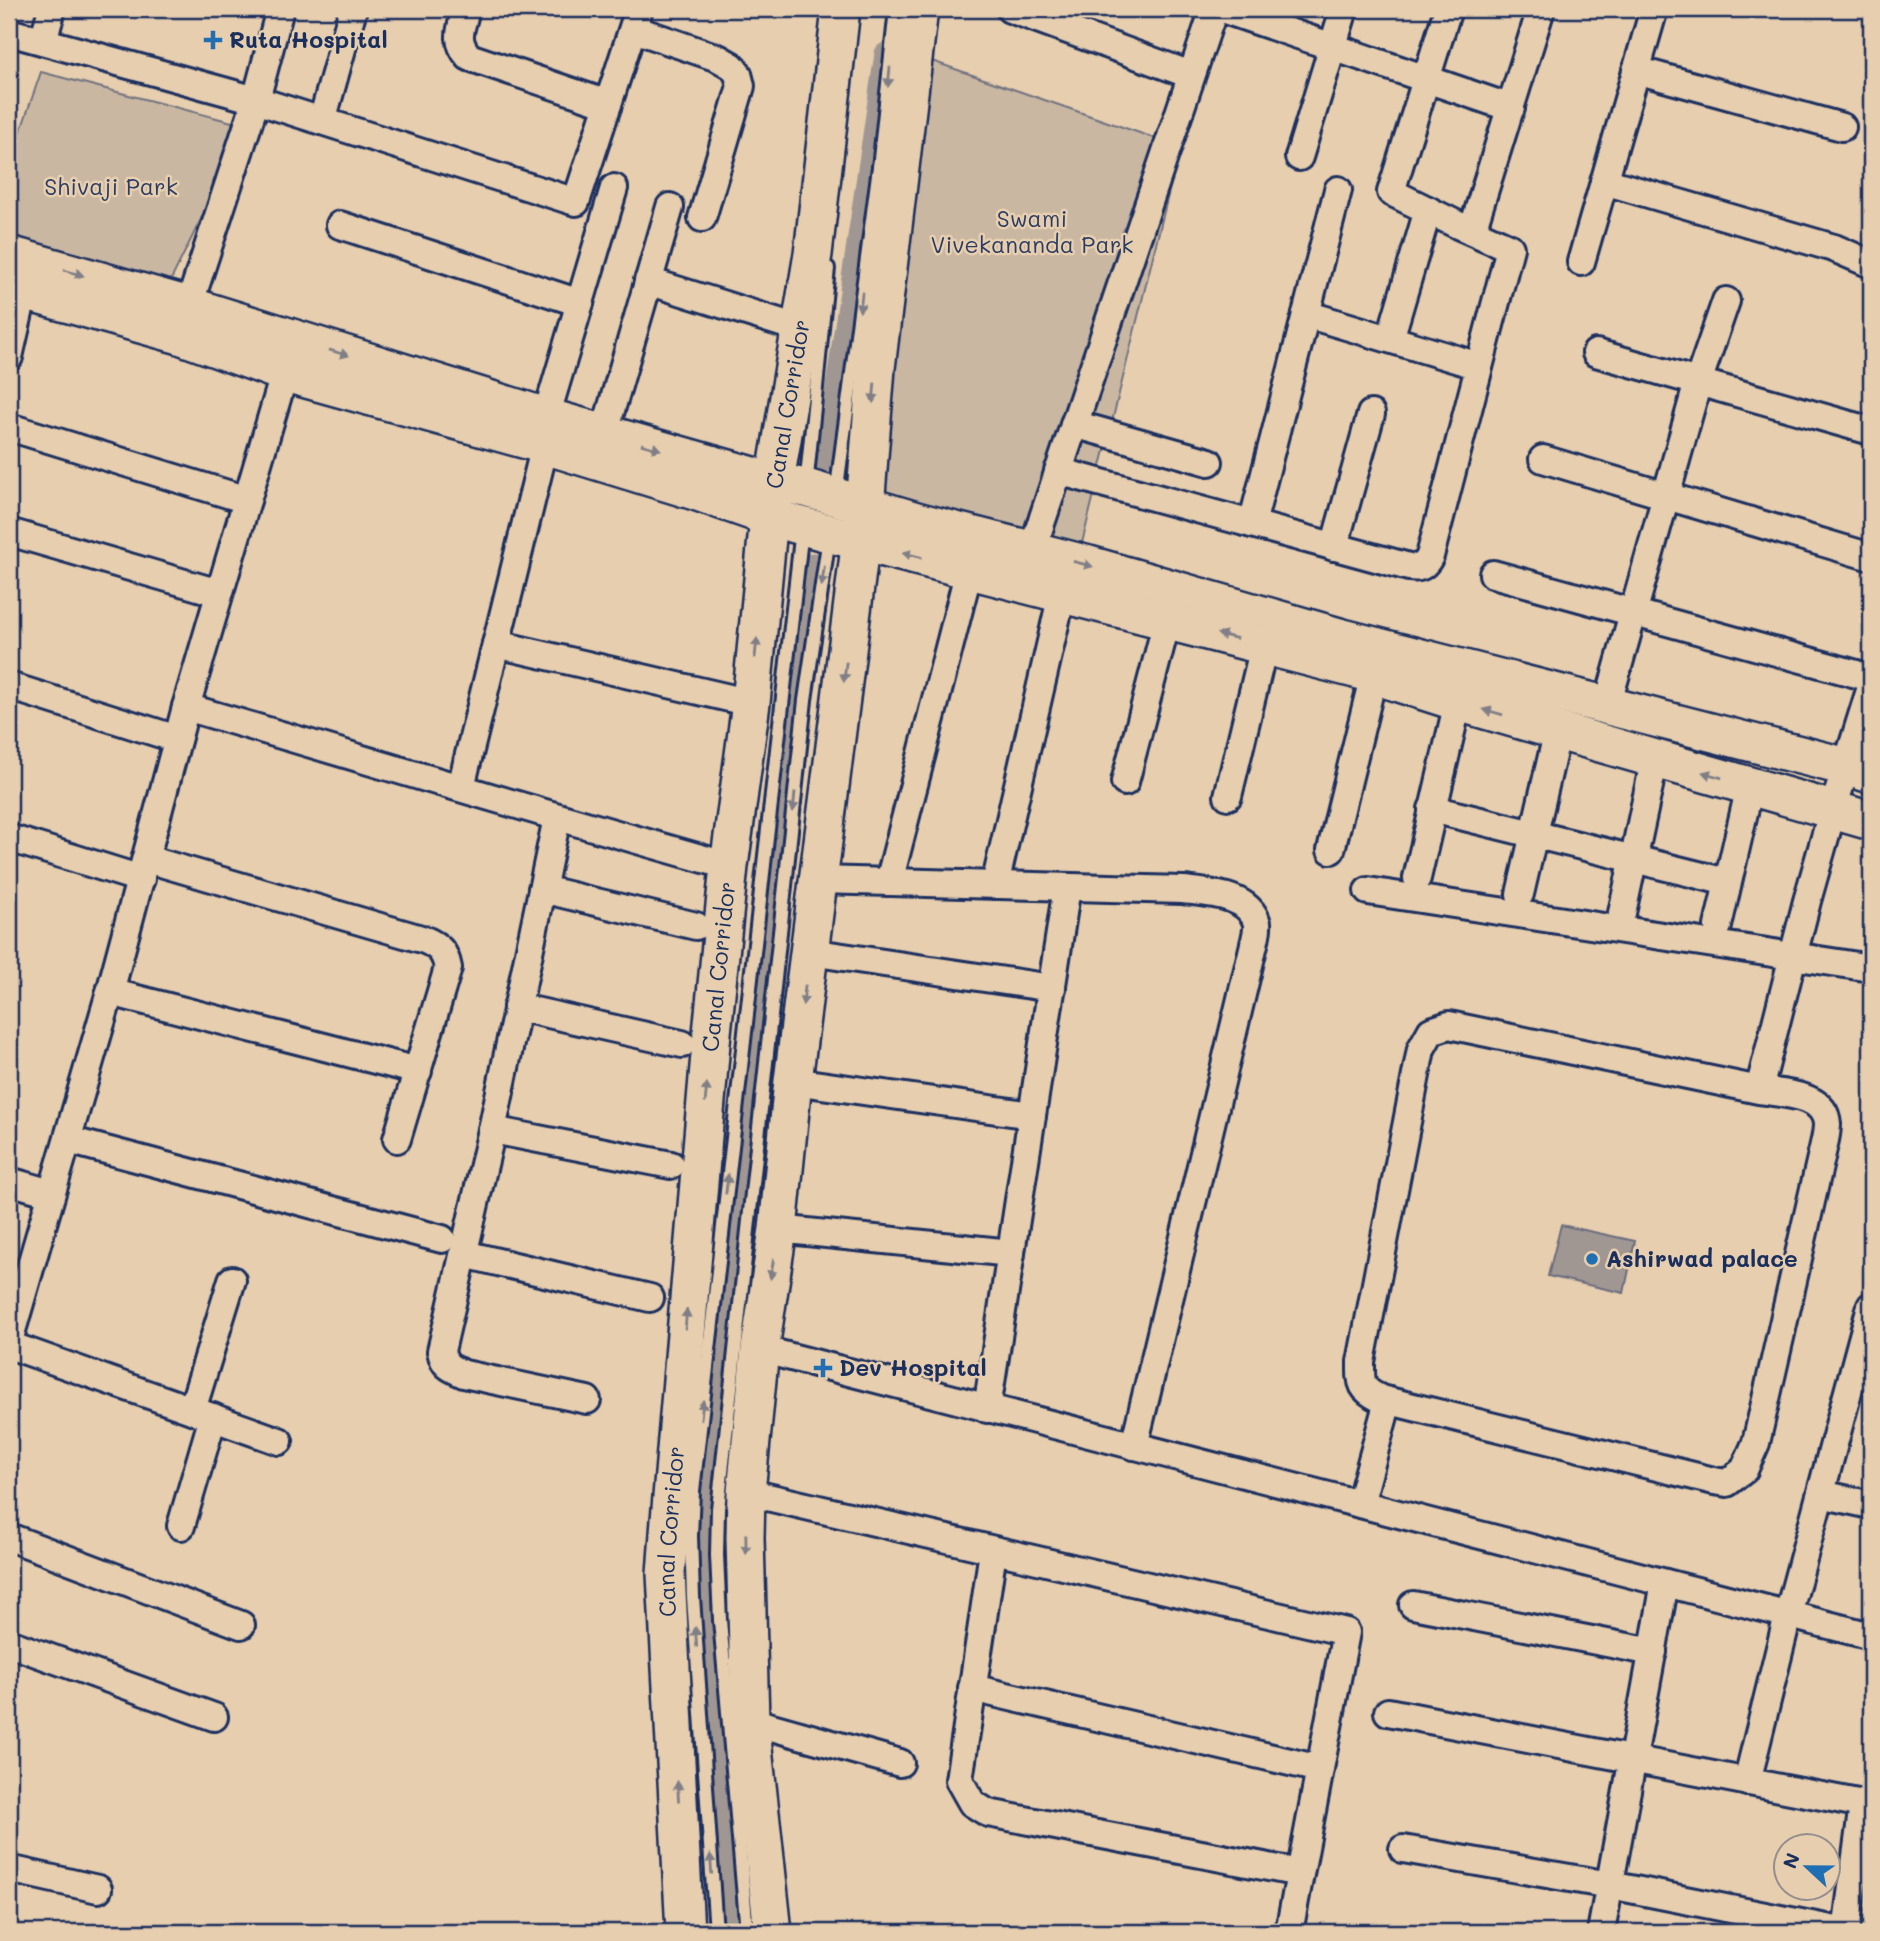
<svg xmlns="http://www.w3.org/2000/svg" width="1880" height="1941" viewBox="0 0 1880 1941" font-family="Mali,sans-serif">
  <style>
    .green { fill: #c9b7a2; stroke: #727380; stroke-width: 2 }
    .water { fill: #a09793; stroke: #6b6d7e; stroke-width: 2 }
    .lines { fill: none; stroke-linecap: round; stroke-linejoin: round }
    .canal { stroke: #a09793; stroke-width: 23 }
    .lane-casing { stroke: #1b2f5e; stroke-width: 18 }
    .street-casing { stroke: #1b2f5e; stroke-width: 32 }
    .secondary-casing { stroke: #1b2f5e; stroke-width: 42 }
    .lane { stroke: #e6ceae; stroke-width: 12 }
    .street { stroke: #e6ceae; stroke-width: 26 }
    .secondary { stroke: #e6ceae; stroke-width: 37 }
    .oneway { fill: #807e86 }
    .poi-dot { fill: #1f6fb2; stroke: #e6ceae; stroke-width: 2.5 }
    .labels { text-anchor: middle; stroke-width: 5; stroke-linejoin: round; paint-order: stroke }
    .poi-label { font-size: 23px; font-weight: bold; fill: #1b2f5e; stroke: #e6ceae; text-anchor: start }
    .park-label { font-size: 23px; fill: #2c3d65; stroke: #e6ceae }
    .street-label { font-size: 23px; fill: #1b2f5e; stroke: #e6ceae }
  </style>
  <rect width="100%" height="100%" fill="#e6ceae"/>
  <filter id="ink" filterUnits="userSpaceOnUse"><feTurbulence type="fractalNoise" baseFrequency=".0143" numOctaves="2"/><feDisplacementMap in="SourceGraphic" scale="14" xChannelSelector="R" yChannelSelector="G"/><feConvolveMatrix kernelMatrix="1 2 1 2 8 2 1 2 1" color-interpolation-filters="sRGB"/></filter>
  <g filter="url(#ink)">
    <g class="green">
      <polygon points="929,60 1180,147 1081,547 874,493"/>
      <polygon points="41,72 247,126 162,298 9,255 9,165"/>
    </g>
    <polygon class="water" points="1561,1225 1635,1241 1624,1293 1548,1276"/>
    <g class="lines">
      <g class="canal">
        <polyline points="824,475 886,54"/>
        <polyline points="728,1932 700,1523 813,564"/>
      </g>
      <defs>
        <g id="lane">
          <polyline points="806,487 828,268"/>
          <polyline points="836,495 880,159 896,9"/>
          <polyline points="716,1932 693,1597 691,1536 693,1491 802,529"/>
          <polyline points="747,1932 720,1620 717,1555 718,1509 805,700 829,537"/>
        </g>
        <g id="street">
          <path d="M466,9c-5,21 -12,30 3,48l139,47"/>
          <polyline points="1010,9 1191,75"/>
          <polyline points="1222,9 1511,108"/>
          <polyline points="634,29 718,58 732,66 738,74 741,86 702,218"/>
          <polyline points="9,32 256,100 576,202 639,9"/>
          <polyline points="43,41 52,9"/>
          <polyline points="1636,70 1842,127"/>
          <polyline points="322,121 353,9"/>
          <polyline points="1299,157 1344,9"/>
          <polyline points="1604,181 1834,248 1871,264"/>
          <polyline points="340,225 580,303"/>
          <polyline points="1472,231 1541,9"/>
          <polyline points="1581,262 1654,9"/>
          <polyline points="648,281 801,329"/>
          <polyline points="1306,314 1479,366"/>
          <polyline points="184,321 256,100 280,9"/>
          <polyline points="1390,339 1428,210"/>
          <polyline points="1596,353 1871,431"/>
          <polyline points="9,357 24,291"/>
          <polyline points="546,417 614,188"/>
          <polyline points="1074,424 1209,462"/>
          <polyline points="9,427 247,500"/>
          <polyline points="604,434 670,207"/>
          <polyline points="1543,459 1871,557"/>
          <path d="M1058,471l351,96c11,2 16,-1 21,-11l80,-308 -52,-23 -67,-33 57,-183"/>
          <polyline points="1252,524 1338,190"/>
          <polyline points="9,532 219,593"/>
          <polyline points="1334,547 1371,414"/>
          <polyline points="1027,565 1214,9"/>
          <polyline points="1493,574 1871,678"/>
          <polyline points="496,644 751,703"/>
          <polyline points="9,686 177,739"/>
          <polyline points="1607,706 1698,382 1726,301"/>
          <path d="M186,707c181,53 361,108 543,159"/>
          <polyline points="1125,782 1167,621"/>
          <polyline points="461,787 545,445"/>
          <polyline points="1228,796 1264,646"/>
          <polyline points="1432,809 1727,882"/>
          <path d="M557,818l-65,312 -51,221c3,15 9,17 23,23l123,26"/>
          <polyline points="9,838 141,879"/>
          <polyline points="1331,850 1374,674"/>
          <path d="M147,859l278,81c14,6 20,12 23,28l-51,171"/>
          <polyline points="1417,878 1458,702"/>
          <path d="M819,880l364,10c25,3 66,4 74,33 1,5 -1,12 -2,17l-121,506"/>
          <polyline points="889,882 969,570"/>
          <polyline points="995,885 1062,594"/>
          <polyline points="542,889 696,926"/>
          <polyline points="1368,891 1871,968"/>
          <polyline points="1520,894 1558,730"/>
          <polyline points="1622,913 1655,758"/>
          <polyline points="1718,926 1750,786"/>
          <polyline points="810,952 1052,988"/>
          <polyline points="110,992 418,1071"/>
          <polyline points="517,1007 682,1044"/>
          <polyline points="793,1081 1032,1115"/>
          <path d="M1759,1090c23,4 66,3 68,34 0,5 -1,11 -2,16l-69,303 -12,27 -17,13 -13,-2 -333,-82c-21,-10 -20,-15 -20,-37l60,-313 10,-18 18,-6 310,65 48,-189 26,-92 38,-122"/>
          <polyline points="492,1130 671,1165"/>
          <polyline points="68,1140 442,1239"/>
          <polyline points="9,1181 51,1193"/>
          <polyline points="778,1229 1011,1253"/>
          <polyline points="464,1254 650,1298"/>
          <polyline points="9,1341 110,992 186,707 289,358"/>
          <polyline points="9,1345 279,1441"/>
          <polyline points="760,1349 1871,1636"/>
          <polyline points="987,1409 1067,887"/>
          <polyline points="192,1410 232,1280"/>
          <polyline points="746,1492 1346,1632 1289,1932"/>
          <polyline points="1821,1494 1871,1505"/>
          <polyline points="1360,1504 1388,1401"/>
          <polyline points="181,1526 213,1417"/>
          <polyline points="9,1537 241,1625"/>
          <polyline points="993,1551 959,1780 972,1803 988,1813 1300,1873"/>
          <polyline points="1413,1605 1653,1652"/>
          <polyline points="9,1643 214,1717"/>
          <polyline points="972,1688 1320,1769"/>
          <polyline points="1388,1712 1863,1804 1846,1932 1610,1885 1403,1849"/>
          <polyline points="750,1721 900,1763"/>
          <polyline points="1747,1782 1788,1615 1871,1306"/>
          <polyline points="9,1869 98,1889"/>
          <polyline points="1601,1932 1665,1583"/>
        </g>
        <g id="secondary">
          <polyline points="9,255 189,306 546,417 774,482 806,488 920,522 1089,565 1339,637 1847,767 1871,774"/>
          <polyline points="9,287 180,335 285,373 545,445 695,491 769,517 861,542 1355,669 1458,702 1871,821"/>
          <path id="s1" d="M685,1932l-19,-358 4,-54 41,-477 18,-177 22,-163 18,-186 44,-263 28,-245"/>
          <polyline points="773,1932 750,1721 745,1538 746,1492 760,1349 778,1229 793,1081 865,507 876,368 919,9"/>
        </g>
      </defs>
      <use href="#lane" class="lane-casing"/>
      <use href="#street" class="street-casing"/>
      <use href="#secondary" class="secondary-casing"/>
      <use href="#lane" class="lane"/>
      <use href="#street" class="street"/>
      <use href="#secondary" class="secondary"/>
    </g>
    <defs><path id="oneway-solid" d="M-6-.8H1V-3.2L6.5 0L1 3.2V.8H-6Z" transform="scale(1.75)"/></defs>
    <g class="oneway">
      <use href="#oneway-solid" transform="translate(889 77) rotate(96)"/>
      <use href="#oneway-solid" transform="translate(74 273) rotate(16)"/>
      <use href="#oneway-solid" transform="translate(861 302) rotate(97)"/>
      <use href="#oneway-solid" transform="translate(339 353) rotate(17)"/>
      <use href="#oneway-solid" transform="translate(874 393) rotate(95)"/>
      <use href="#oneway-solid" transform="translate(651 447) rotate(16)"/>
      <use href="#oneway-solid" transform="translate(912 555) rotate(-166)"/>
      <use href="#oneway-solid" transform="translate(1083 564) rotate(15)"/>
      <use href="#oneway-solid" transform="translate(823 576) rotate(98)"/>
      <use href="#oneway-solid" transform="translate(1227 636) rotate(-166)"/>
      <use href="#oneway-solid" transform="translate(756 648) rotate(-84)"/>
      <use href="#oneway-solid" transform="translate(845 672) rotate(97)"/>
      <use href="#oneway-solid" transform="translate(1493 712) rotate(-164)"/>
      <use href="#oneway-solid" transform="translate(1712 775) rotate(-164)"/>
      <use href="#oneway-solid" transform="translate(794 802) rotate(96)"/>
      <use href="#oneway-solid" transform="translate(804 995) rotate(97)"/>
      <use href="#oneway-solid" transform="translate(706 1093) rotate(-85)"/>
      <use href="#oneway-solid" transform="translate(727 1184) rotate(-83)"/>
      <use href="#oneway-solid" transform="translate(772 1269) rotate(99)"/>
      <use href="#oneway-solid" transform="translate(686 1319) rotate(-85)"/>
      <use href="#oneway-solid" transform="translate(702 1410) rotate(-83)"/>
      <use href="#oneway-solid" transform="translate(746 1544) rotate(89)"/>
      <use href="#oneway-solid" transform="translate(696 1637) rotate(-94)"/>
      <use href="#oneway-solid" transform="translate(678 1791) rotate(-93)"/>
      <use href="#oneway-solid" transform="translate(711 1864) rotate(-94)"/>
    </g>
  </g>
  <g class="poi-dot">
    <path d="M209.5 29.5h7v7h7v7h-7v7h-7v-7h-7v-7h7z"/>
    <circle cx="1592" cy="1259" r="7"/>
    <path d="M819.5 1357.5h7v7h7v7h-7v7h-7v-7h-7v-7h7z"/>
  </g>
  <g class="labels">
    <g class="poi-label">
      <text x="229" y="48">Ruta Hospital</text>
      <text x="1606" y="1267">Ashirwad palace</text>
      <text x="839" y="1376">Dev Hospital</text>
    </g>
    <g class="park-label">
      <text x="111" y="195">Shivaji Park</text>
      <text x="1032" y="227">Swami<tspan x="1032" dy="26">Vivekananda Park</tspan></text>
    </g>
    <g class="street-label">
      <text dy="8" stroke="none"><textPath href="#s1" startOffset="1535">Canal Corridor</textPath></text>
      <text dy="8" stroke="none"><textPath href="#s1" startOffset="968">Canal Corridor</textPath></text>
      <text dy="8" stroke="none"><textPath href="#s1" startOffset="401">Canal Corridor</textPath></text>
    </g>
  </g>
  <rect width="1880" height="1941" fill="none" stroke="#e6ceae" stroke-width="35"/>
  <rect x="18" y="18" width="1845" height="1906" fill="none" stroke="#1b2f5e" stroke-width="2.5" filter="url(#ink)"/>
  <g transform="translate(1807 1867) rotate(292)"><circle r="33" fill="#e6ceae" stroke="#958e8e" stroke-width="2"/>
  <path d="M0-5L12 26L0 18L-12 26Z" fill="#1f6fb2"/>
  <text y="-10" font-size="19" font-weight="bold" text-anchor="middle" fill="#1b2f5e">N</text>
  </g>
</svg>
